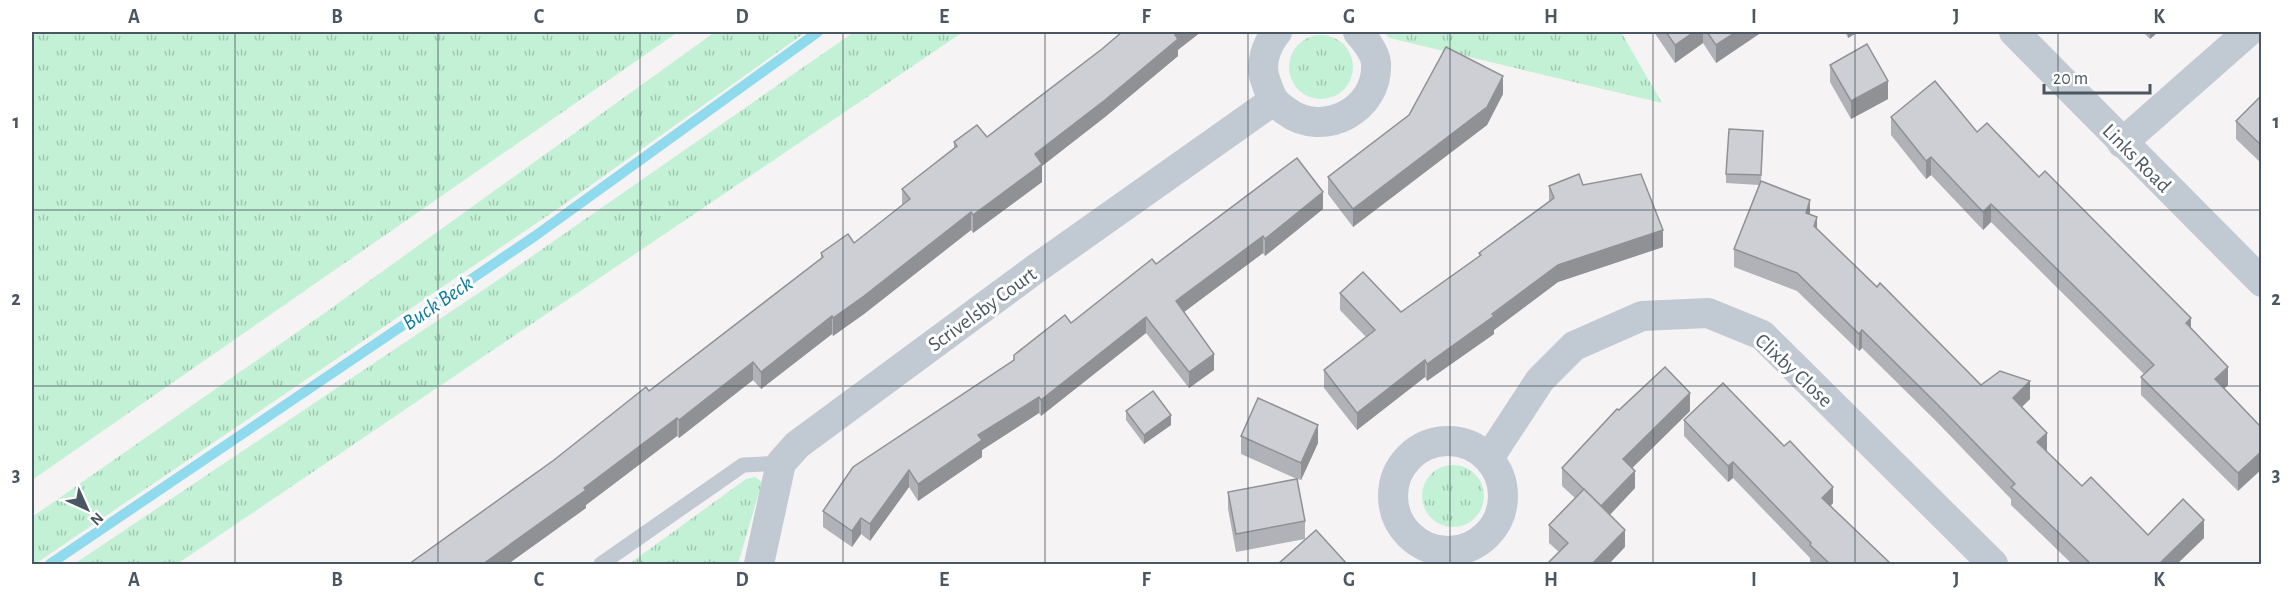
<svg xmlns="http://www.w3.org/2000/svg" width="2293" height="596" viewBox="0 0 2293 596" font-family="'Alegreya Sans',sans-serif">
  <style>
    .grass { fill: url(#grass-tufts) }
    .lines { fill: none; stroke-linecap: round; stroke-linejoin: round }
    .stream { stroke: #90daee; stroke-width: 10 }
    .service { stroke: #c1cad2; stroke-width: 15 }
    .minor { stroke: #c1cad2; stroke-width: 30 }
    .wall { fill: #b0b2b7 }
    .shaded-wall { fill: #909195 }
    .building { fill: #cdcfd5; stroke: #909195; stroke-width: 1.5 }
    .grid { fill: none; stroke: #4a5661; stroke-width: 1.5; stroke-opacity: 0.55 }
    .labels { text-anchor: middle; stroke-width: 6; stroke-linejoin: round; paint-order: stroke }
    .street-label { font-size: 21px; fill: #4a5661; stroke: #fff }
    .water-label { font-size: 22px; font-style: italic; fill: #0c7c9b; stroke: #fff }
    .neatline { fill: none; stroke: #4a5661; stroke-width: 2 }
    .grid-label { font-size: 20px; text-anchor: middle; font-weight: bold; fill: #4a5661 }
  </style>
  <defs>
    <pattern id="grass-tufts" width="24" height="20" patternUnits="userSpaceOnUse" patternTransform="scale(1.5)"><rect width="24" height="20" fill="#c3f1d5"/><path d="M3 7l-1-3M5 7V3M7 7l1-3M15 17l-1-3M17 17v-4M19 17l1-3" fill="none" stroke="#a0c6b0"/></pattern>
  </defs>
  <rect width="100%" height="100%" fill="#f5f3f3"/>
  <g class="grass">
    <polygon points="32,32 678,32 32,480"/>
    <polygon points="715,32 806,32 563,205 35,564 32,564 32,517 326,312"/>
    <polygon points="854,32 963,32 177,564 74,564 495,282"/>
    <polygon points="1384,32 1621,32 1662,103 1389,38"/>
    <circle cx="1321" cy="67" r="32"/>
    <circle cx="1453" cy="496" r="31"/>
    <polygon points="755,477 762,482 738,564 629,564 746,479"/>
  </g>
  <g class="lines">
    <polyline class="stream" points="50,564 535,236 818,32"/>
    <polyline class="service" points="601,564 743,465 781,463"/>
    <g class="minor">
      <path d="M1277,32c-11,13 -18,33 -11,50 2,6 4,12 7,17 3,5 9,9 13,12 37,28 93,-1 90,-48 -1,-11 -11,-23 -18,-31"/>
      <polyline points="2014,32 2262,282"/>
      <polyline points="2122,143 2248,32"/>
      <circle cx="1448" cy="496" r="55"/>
      <polyline points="1489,458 1540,380 1574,346 1642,316 1708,313 1762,335 1993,564"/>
      <polyline points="759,564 781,463 797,445 1034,270 1273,101"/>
    </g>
  </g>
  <g class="wall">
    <polygon points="1654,32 1762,32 1716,63 1703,43 1675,63"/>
    <polygon points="1845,32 1858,32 1848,38"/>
    <polygon points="2143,32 2158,32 2150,39"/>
    <polygon points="1178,50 1178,56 1105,117 1042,166 1042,182 973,233 971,230 864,314 833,336 832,334 761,389 753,380 679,438 677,436 586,505 586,508 508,564 649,391 821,259 821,253 854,243 902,205 902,189 954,149 954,142 987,137"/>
    <polygon points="1830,65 1888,99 1851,119 1830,82"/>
    <polygon points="1503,94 1487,125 1353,227 1328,194 1328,177"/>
    <polygon points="2262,95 2262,164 2236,139 2236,121"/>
    <polygon points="1891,117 1977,132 2039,177 2191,328 2228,385 2224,388 2262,428 2238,491 2141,395 2141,377 2144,374 1991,222 1983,230 1931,175 1926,179 1891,135"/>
    <polygon points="1763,141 1761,181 1810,214 1817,230 1981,385 2030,399 2021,407 2046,451 2082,486 2148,535 2204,538 2177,564 2072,564 2011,505 2011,499 1937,422 1862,348 1859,351 1797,291 1734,267 1734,249 1759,185 1726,183 1726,174"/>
    <polygon points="1583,185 1663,247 1558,282 1494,330 1494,334 1427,381 1425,377 1357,430 1324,388 1324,370 1366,337 1340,310 1340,293 1401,312 1479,256 1479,253 1549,201 1549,186"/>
    <polygon points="1323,209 1265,256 1263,253 1184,312 1214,370 1189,388 1146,333 1041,416 1039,413 982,450 982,457 918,501 909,487 870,541 861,534 852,547 823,527 823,511 1071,323 1156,264"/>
    <polygon points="1619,410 1690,411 1632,468 1635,488 1610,515 1625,547 1559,552 1549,543 1549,525 1575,498 1562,486 1562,468"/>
    <polygon points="1126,411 1171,425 1144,444 1126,420"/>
    <polygon points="1684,420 1833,503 1831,506 1891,564 1813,564 1810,561 1810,558 1733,478 1728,482 1684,436"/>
    <polygon points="1241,436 1318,443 1301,480 1297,479 1305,521 1305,539 1236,552 1228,509 1228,492 1297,479 1241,454"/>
  </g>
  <g class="shaded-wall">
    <polygon points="1179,32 1201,32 1178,50 1178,56 1105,117 1042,166 1042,182 973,233 973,215 1035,154"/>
    <polygon points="1694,32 1703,32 1703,43 1675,63 1675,45"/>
    <polygon points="1736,32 1762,32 1716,63 1716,45"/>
    <polygon points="1848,32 1858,32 1848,38"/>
    <polygon points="2150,32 2158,32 2150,39"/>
    <polygon points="1503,76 1503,94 1487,125 1353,227 1353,209"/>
    <polygon points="1888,81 1888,99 1851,119 1851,101"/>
    <polygon points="1931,157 1931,175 1926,179 1926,161"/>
    <polygon points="1323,192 1323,209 1265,256 1265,239"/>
    <polygon points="1810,200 1810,218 1806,213"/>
    <polygon points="1991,204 1991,222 1983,230 1983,212"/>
    <polygon points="971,212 971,230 864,314 833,336 833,318"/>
    <polygon points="1817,217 1817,235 1814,226"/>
    <polygon points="1663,230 1663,247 1558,282 1494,330 1494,334 1427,381 1427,364 1558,265"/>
    <polygon points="1263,236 1263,253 1176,318 1176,301"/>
    <polygon points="832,316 832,334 761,389 761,372"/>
    <polygon points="1146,317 1146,333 1041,416 1041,400"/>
    <polygon points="2191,318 2191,336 2186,323"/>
    <polygon points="1862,330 1862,348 1859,351 1859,334"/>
    <polygon points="1214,354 1214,370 1189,388 1189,372"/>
    <polygon points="1425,360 1425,377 1357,430 1357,413"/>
    <polygon points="753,362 753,380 679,438 679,420"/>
    <polygon points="2228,367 2228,385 2215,397 2215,379"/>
    <polygon points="2030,381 2030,399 2013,416 2013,398"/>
    <polygon points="1690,393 1690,411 1623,477 1623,459"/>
    <polygon points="1039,397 1039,413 982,450 982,457 918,501 918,484 978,435"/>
    <polygon points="1171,415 1171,425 1144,444 1144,435"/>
    <polygon points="677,418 677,436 586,505 586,508 508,564 483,564"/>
    <polygon points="1318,425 1318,443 1301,480 1301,463"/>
    <polygon points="2047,433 2047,451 2037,460 2037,442"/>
    <polygon points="2262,451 2262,469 2238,491 2238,473"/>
    <polygon points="1733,462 1733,478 1728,482 1728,466"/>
    <polygon points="909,470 909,487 870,541 870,524"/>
    <polygon points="1635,471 1635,488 1601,524 1601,506"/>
    <polygon points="1833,487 1833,503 1822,514 1822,498"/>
    <polygon points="861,518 861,534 852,547 852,531"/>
    <polygon points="2204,520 2204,538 2177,564 2159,564"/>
    <polygon points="1625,530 1625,547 1609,564 1592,564"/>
  </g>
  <g class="building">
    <polygon points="1122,32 1179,32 1175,35 1178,39 1105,100 1035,154 1042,164 973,215 971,212 864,296 833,318 832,316 761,372 753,362 679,420 677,418 584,488 586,490 483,564 409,564 554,460 646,387 649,391 823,257 821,253 848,234 854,243 910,199 902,189 957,146 954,142 977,125 987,137 1102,49"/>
    <polygon points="1666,32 1694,32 1675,45"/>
    <polygon points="1707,32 1736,32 1716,45"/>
    <polygon points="1867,44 1888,81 1851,101 1830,65"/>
    <polygon points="1446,47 1503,76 1487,107 1353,209 1328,177 1409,115"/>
    <polygon points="1935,81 1977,132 1987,123 2039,177 2045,171 2191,318 2186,323 2228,367 2215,379 2262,428 2262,451 2238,473 2141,377 2154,365 1991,204 1983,212 1931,157 1926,161 1891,117"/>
    <polygon points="2262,95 2262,146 2236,121"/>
    <polygon points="1729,129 1763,131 1761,175 1726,174"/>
    <polygon points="1297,158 1323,192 1265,239 1263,236 1176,301 1214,354 1189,372 1146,317 1041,400 1039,397 978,435 982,440 918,484 909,470 870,524 861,518 852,531 823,511 853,467 1014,360 1014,355 1065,315 1071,323 1152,259 1156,264"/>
    <polygon points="1579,174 1583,185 1641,174 1663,230 1558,265 1492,314 1494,316 1427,364 1425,360 1357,413 1324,370 1375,330 1340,293 1363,272 1401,312 1481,255 1479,253 1554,198 1549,186"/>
    <polygon points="1761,181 1810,200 1806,213 1817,217 1814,226 1877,287 1880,283 1981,385 2000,371 2030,381 2013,398 2047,433 2037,442 2082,486 2091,477 2148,535 2183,499 2204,520 2159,564 2091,564 2011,487 2015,484 1937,404 1862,330 1859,334 1797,273 1734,249"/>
    <polygon points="1665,367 1690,393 1623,459 1635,471 1601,506 1562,468 1617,409 1619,410"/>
    <polygon points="1723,383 1784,446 1790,441 1833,487 1822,498 1891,564 1830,564 1810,545 1811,543 1733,462 1728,466 1684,420"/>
    <polygon points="1153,391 1171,415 1144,435 1126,411"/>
    <polygon points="1258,398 1318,425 1301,463 1241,436"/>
    <polygon points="1297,479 1305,521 1236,534 1228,492"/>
    <polygon points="1584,489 1625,530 1592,564 1547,564 1568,543 1549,525"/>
    <polygon points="1316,530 1347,564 1278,564"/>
  </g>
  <path class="grid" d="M235,32v532M438,32v532M640,32v532M843,32v532M1045,32v532M1248,32v532M1450,32v532M1653,32v532M1855,32v532M2058,32v532M32,210h2230M32,386h2230"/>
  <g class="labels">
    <g class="street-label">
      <text transform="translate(2137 158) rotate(45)" y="7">Links Road</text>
      <text transform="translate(982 309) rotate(-36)" y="7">Scrivelsby Court</text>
      <text transform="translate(1794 370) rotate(43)" y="7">Clixby Close</text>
    </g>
    <g class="water-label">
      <text transform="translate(437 302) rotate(-34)" y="8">Buck Beck</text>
    </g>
  </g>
  <rect width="2293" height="596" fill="none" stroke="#ffffff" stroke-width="66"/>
  <g transform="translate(87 509) rotate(135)" stroke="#ffffff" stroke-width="4.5" paint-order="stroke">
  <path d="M0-4.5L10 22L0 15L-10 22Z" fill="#4a5661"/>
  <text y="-9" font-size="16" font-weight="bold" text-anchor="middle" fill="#4a5661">N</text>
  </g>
  <path d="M2044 84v9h106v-9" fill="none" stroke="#4a5661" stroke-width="3"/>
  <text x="2053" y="84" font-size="18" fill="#4a5661" stroke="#ffffff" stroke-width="4.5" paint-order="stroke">20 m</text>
  <rect x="33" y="33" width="2227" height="530" class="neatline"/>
  <g class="grid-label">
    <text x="134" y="23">A</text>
    <text x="337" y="23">B</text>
    <text x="539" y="23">C</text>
    <text x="742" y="23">D</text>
    <text x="944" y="23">E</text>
    <text x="1146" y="23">F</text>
    <text x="1349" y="23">G</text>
    <text x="1551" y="23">H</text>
    <text x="1754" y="23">I</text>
    <text x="1956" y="23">J</text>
    <text x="2159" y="23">K</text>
    <text x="16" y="128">1</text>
    <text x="2276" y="128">1</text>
    <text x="16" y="305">2</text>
    <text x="2276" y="305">2</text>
    <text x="16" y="481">3</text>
    <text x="2276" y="481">3</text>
    <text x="134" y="586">A</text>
    <text x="337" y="586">B</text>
    <text x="539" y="586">C</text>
    <text x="742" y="586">D</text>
    <text x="944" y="586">E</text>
    <text x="1146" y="586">F</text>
    <text x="1349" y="586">G</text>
    <text x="1551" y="586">H</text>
    <text x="1754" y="586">I</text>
    <text x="1956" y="586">J</text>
    <text x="2159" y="586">K</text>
  </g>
</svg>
